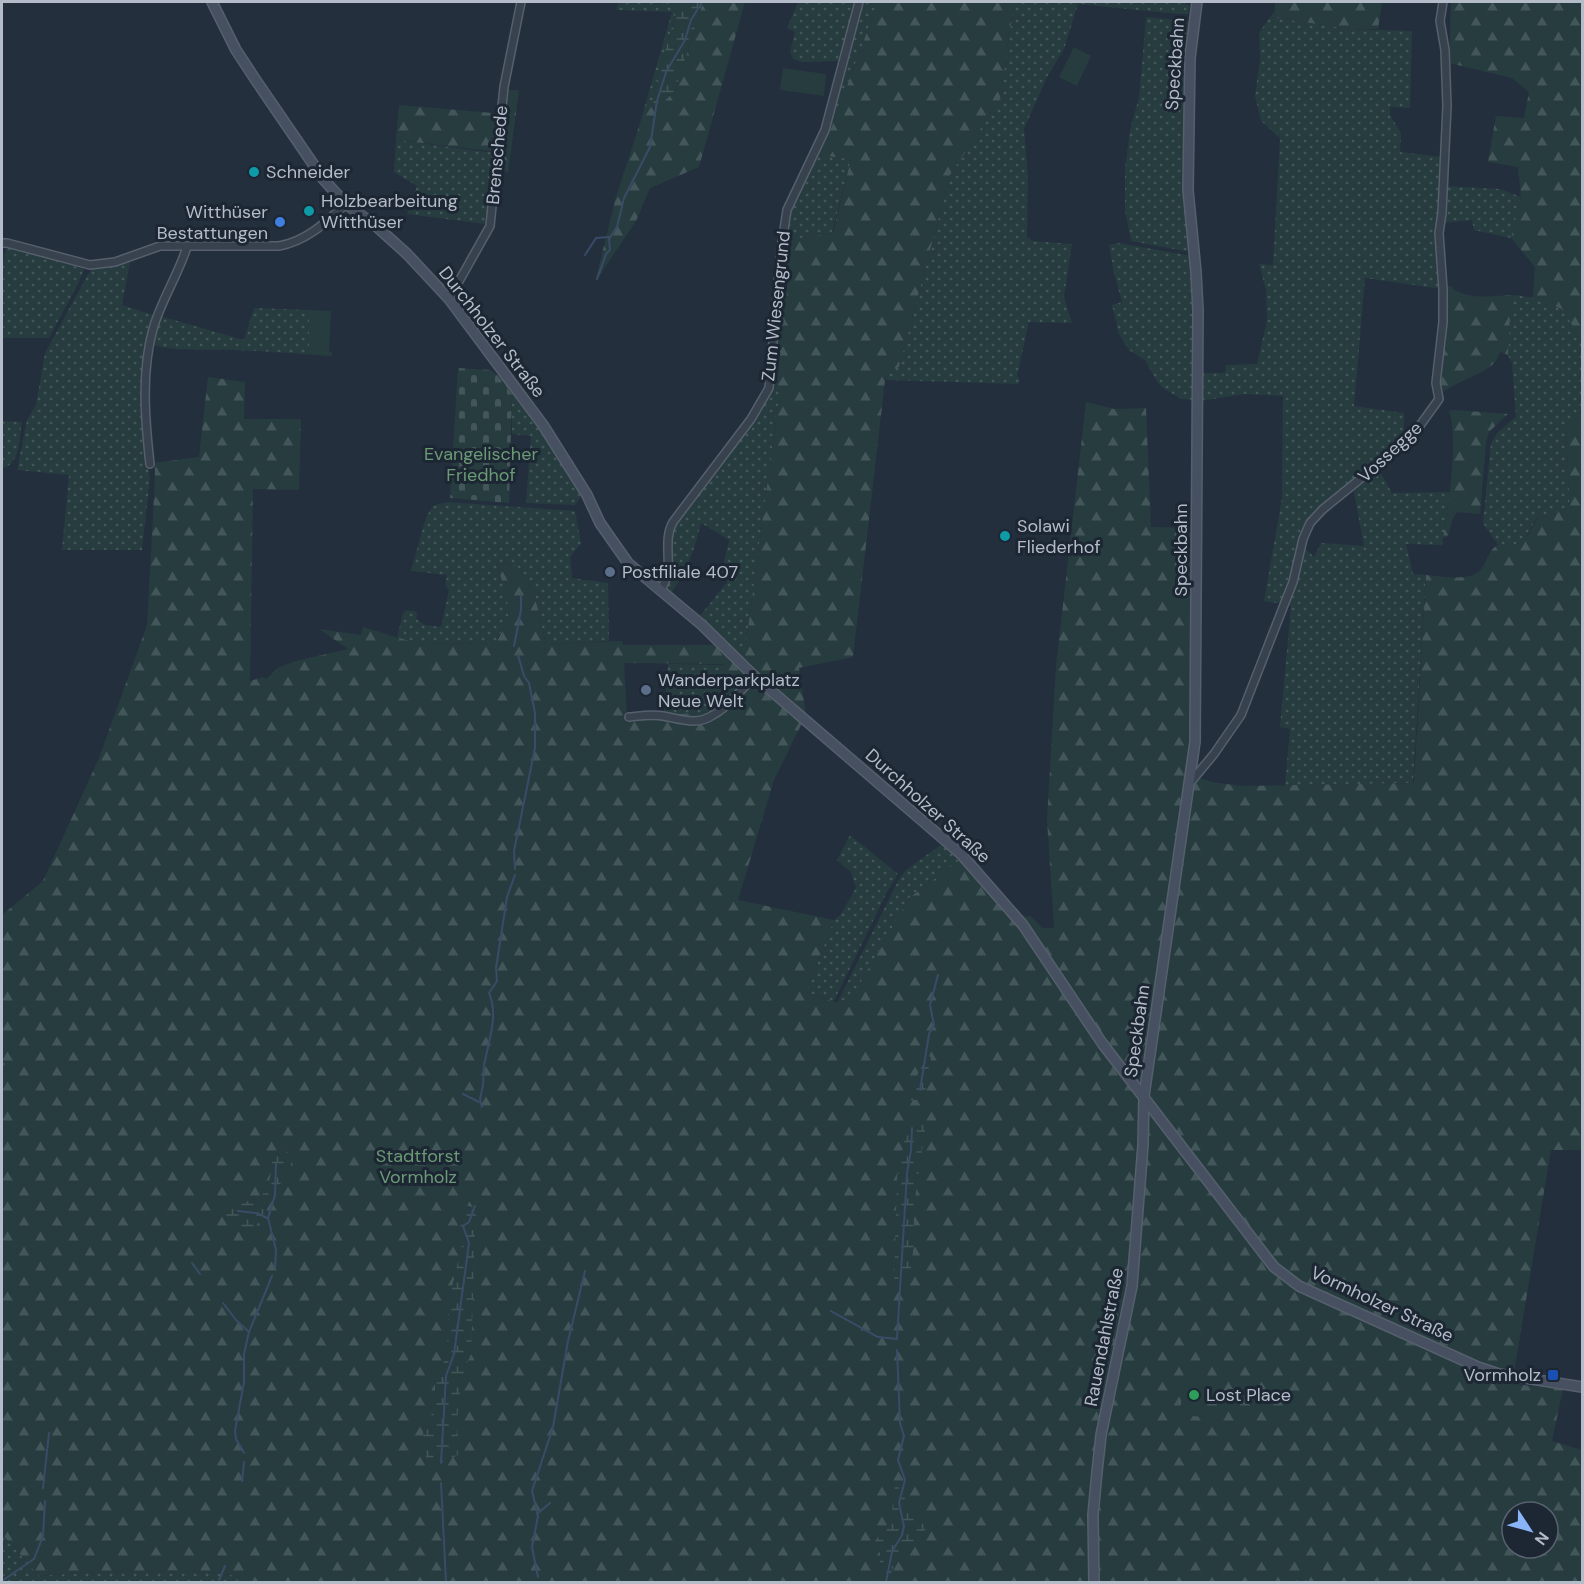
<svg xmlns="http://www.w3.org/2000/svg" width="1584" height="1584" viewBox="0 0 1584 1584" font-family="'DM Sans',sans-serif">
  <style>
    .grass { fill: url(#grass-dots) }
    .forest { fill: url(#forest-firs); fill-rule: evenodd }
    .wetland { fill: url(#wetland-marsh) }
    .cemetery { fill: url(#cemetery-stones) }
    .park { fill: #263c3f }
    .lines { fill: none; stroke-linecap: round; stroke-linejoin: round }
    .stream { stroke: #394c67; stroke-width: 2 }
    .street-casing { stroke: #565f6c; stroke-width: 10 }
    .secondary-casing { stroke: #565f6c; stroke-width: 12 }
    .street { stroke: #38414e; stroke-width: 7 }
    .secondary { stroke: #465061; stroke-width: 9 }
    .culture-dot { fill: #0f9aa8; stroke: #1d2633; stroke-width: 2 }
    .shop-dot { fill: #3f7fe0; stroke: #1d2633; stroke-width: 2 }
    .service-dot { fill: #5c6f8a; stroke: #1d2633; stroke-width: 2 }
    .transit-dot { fill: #1a4fb4; stroke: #1d2633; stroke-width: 2 }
    .leisure-dot { fill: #2e9e5b; stroke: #1d2633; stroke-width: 2 }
    .labels { text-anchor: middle; stroke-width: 6; stroke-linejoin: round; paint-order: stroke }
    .street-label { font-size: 18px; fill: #b4bcc9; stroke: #1d2633 }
    .poi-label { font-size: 18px; fill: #b4bcc9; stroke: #1d2633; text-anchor: start }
    .park-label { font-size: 18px; fill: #6b9a76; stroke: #1d2633 }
  </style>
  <defs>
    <pattern id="grass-dots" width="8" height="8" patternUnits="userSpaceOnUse" patternTransform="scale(1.5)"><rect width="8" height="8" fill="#263c3f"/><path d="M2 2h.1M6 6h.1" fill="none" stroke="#435659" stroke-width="1.8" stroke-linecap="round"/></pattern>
    <pattern id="forest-firs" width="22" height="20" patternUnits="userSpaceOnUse" patternTransform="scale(1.5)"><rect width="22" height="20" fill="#263c3f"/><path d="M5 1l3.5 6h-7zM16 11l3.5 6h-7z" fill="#435659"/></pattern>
    <pattern id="wetland-marsh" width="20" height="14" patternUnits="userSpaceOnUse" patternTransform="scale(1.5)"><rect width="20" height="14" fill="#263c3f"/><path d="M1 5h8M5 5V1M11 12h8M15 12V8" fill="none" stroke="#435659"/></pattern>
    <pattern id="cemetery-stones" width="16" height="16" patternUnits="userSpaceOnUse" patternTransform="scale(1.5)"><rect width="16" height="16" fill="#263c3f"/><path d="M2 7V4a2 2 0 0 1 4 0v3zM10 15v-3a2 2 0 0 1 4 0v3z" fill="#435659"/></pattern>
  </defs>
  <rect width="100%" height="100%" fill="#242f3e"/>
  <g class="grass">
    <polygon points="619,2 653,2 678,6 657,78 653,104 640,123 672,12 616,10"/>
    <polygon points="798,2 856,2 841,61 802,62 793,59 790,52 795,32 787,28"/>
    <polygon points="861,2 878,2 833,124 818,155 851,159 832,233 784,241 790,210 818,155 829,123"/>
    <polygon points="1014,2 1183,2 1190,6 1188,14 1178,14 1078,4 1064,49 1047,77 1024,129 1028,176 1027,237 1033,241 1072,244 1064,297 1072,323 1029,322 1017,376 1020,380 1018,384 886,380 886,371 899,367 950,175 1000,99"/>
    <polygon points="1146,17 1190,21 1187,57 1190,252 1131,241 1125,210 1125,169 1130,130 1139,98"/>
    <polygon points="1270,17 1350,29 1412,31 1410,108 1390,107 1390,115 1401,133 1400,152 1443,157 1442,289 1365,278 1354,406 1404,413 1404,440 1309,519 1305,526 1284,604 1264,601 1282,498 1283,396 1245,394 1200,401 1202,373 1225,373 1226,365 1257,364 1267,320 1266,290 1259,264 1273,265 1280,138 1261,121 1255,96 1260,59 1259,33"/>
    <polygon points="396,140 495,153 486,224 407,214 417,186 394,172"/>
    <polygon points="1445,186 1500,189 1521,197 1511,238 1474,230 1472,220 1443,223"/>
    <polygon points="1118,243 1192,256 1195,288 1194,400 1181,399 1163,388 1156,380 1145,360 1129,350 1119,334 1112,305 1122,302 1114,273 1109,245"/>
    <polygon points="7,246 84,269 79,282 49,338 2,338 2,265"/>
    <polygon points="130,262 122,305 156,316 148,339 146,454 150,478 142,550 62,550 69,475 17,470 27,420 36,405 45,353 87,276 93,268"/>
    <path d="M1511,295c15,1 39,4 51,14 7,5 17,24 20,32v74l-12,7 -4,12 4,76 -31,6c-15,19 -12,32 -41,29l-15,-22 8,-80 7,-11 18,-15 -4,-54 -4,-8z"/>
    <path d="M254,308l55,2v41l23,1v4c-32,-2 -65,-5 -97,-6 -18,-1 -69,2 -83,-6l1,-10 7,-18 84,24z"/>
    <polygon points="502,372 578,487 580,498 575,505 526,503 531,436 512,434 512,394 497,375"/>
    <path d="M770,389l10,1 -36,268 -4,-1 -41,-40 29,-36 -7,-6 8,-35 -28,-17c-7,28 -13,46 -30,70l-4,-2 3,-20 1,-43z"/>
    <path d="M2,421l20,1c-3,15 -1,43 -20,46z"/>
    <polygon points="1378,468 1392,493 1450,492 1442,545 1406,544 1413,574 1426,575 1413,783 1285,786 1290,729 1280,727 1291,606 1287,605 1304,549 1307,550 1314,557 1321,543 1364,546 1353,487"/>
    <polygon points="446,502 575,511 581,543 570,557 572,578 608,583 609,641 546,644 534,593 517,566 504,562 498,569 508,596 508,617 496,644 416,643 397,638 403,613 406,610 417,612 416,619 425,625 441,627 449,590 445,586 447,575 411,571 426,517 433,506"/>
    <polygon points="668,664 723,665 710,712 664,716"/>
    <polygon points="850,835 898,874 888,890 834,1001 806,992 834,920 841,914 856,888 851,872 837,860"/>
    <polygon points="942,844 960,860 909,898 848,1006 837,1003 899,879 906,870"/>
    <path d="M2,1534l37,42c34,-3 191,-13 211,6h-248z"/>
  </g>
  <g class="forest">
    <polygon points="703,2 745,2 699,167 650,188 636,221 595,282 616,197 640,123 653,104 660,105 675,91"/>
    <path d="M878,2h136l-14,97 -50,76 -51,192 -13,5 -33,285 -54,11 7,47 -32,65 -36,120 96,20 -28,72 41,14 62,-108 51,-38 57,63 7,-6 7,-1 11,12h12l-7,-108 9,-154 30,-264 28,7 32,-1 5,119 42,1v172l-6,74 25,8 29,4 173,-3 12,-208c14,1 32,5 47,0 14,-5 13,-22 22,-28 5,-4 17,-2 23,-3l11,-11 10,-17 31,-7 -4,-75 4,-12 12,-7v735h-31l-39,234 51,5 -11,52 30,9v132h-1332c-20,-19 -177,-9 -211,-6l-37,-42v-619l41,-34 56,-123 48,-133 6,-108 2,-46 -2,-8 46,-6 9,-80 37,5 -1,37h57l-2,71 -46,-1 -3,192 13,-4 3,2 13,-12 17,-6 52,-12 -29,-20 42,6 2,-8 53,16 80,1 12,-27 -1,-22 -9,-26 6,-7 13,4 17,27 12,51 76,-3 1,4h95l9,9 17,4 36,-268 -10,-1 10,-73 4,-75 49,-8 18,-74 -33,-4 15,-31zM624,663l99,1v1l-14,47 -82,6zM1512,1512h36v36h-36z"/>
    <polygon points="1275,2 1382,2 1378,29 1350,29 1270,17 1275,11"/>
    <polygon points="1451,2 1582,2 1582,341 1562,309 1533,297 1535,267 1511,238 1521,197 1518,167 1488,162 1496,116 1524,118 1529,92 1512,78 1449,63"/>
    <polygon points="506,90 519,90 508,173 500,169 500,152 396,140 399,105 504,114"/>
    <path d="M1446,286l7,1v2c17,11 39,7 58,6l-3,60 -7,-3c-4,4 -3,8 -8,12 -12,11 -34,17 -49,27l-5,-5z"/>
    <path d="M1454,410l54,4 -19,18 -3,10 -6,72 -23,-2 -4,6 -5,18 -5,2c5,-32 16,-98 6,-127z"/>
  </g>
  <g class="wetland">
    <polygon points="653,2 703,2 675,91 660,105 653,104 657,78 678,6"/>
    <polygon points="929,1055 931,1058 924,1100 911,1100 918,1073"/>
    <polygon points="926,1123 913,1213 915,1235 911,1268 894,1287 897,1177 907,1128"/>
    <path d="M278,1150h8l5,7v8l-34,60 -11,6 -11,-4 -11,-10c9,-19 11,-17 31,-15 16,-13 16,-27 17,-47z"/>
    <path d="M465,1205l11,3 -5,146c-14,29 -15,70 -13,101l-15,7 -17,-1v-16l-3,-12c11,-17 14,-37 11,-57l9,-12 5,-14 -1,-15 4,-44 11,-45 -2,-30z"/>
    <polygon points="895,1486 906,1486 904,1507 929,1524 922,1535 898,1553 888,1582 880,1582 880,1553 872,1545 891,1519"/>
  </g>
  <polygon class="cemetery" points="458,368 490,370 497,375 512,394 509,503 450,498"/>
  <g class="park">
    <polygon points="1074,47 1091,56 1077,86 1059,77"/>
    <polygon points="783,68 826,74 824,96 780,90"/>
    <polygon points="309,310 331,311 329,352 309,352"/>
    <polygon points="1184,1372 1208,1376 1205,1417 1180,1415"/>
  </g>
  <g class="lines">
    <g class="stream">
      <polyline points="585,255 596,238 609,237"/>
      <polyline points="597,279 606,254 610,250 609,239 617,227 624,198 650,147 657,101 666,72 685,40 691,20 702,2"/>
      <polyline points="514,646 521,610 521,595"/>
      <polyline points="515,869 514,851 535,748 535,713 529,683 524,676 518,655"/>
      <polyline points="2,1066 4,1064"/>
      <polyline points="920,1090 929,1034 934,1025 930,1005 938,975"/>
      <polyline points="463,1094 479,1102"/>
      <path d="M482,1107c-4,-9 0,-13 1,-22 1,-6 0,-12 1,-19 4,-24 15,-50 5,-73l8,-12 -1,-13 11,-71 8,-22"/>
      <polyline points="238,1211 257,1213 267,1218"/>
      <polyline points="192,1263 200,1274"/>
      <polyline points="275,1268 276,1250 268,1218 275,1195 276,1164"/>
      <polyline points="223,1303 236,1320 249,1332"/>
      <polyline points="831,1311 878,1337 897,1339 907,1173 911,1150 912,1128"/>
      <polyline points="244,1453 236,1439 235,1431 244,1382 244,1354 249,1332 272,1276"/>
      <polyline points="441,1463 446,1376 454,1354 469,1243 463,1226 469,1222 475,1206"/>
      <polyline points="242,1481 244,1462"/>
      <polyline points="441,1483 446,1582"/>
      <polyline points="43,1488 49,1433"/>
      <polyline points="537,1514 550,1503"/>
      <polyline points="538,1577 532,1547 538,1516 532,1491 553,1427 568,1341 585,1271"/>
      <polyline points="219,1580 225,1566"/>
      <polyline points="2,1581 34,1559 43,1536 45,1501"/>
      <polyline points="1297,1581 1298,1582"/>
      <polyline points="886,1582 892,1552 902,1535 904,1526 899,1503 905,1480 898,1460 904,1436 900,1423 897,1350"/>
      <polyline points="1305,1582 1306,1581"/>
    </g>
    <defs>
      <g id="street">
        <path d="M2,243h5l83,22 25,-3 45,-16h119c28,-5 47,-24 67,-42"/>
        <polyline points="449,299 490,226 504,87 521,2"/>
        <path d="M150,464c-5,-44 -9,-92 3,-135 8,-28 25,-54 34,-82"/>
        <path d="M661,589c15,-22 0,-46 12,-67l78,-103 18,-31 12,-139 6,-39 38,-80 34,-128"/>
        <path d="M629,717c11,-1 23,-3 34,-1 17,3 34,10 50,-1 16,-9 29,-26 41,-39"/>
        <polyline points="1189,784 1214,754 1241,715 1293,582 1303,539 1310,523 1322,510 1403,444 1416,431 1439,399 1436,383 1443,322 1443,289 1439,233 1442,213 1447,106 1445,50 1440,21 1443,2"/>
      </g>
      <g id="secondary">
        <polyline points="212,2 236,50 255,79 324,180 346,204 376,226 407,254 449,299 543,425 587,495 600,523 628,563 702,625 754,676 961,854 1023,925 1102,1043 1274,1267 1299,1286 1312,1292 1478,1367 1499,1374 1582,1387"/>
        <polyline points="1094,1582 1093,1515 1097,1472 1101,1435 1132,1286 1143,1145 1144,1096 1195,742 1198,311 1196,272 1188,190 1190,58 1197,2"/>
      </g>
    </defs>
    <use href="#street" class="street-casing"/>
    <use href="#secondary" class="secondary-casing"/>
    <use href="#street" class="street"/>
    <use href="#secondary" class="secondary"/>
  </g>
  <g class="culture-dot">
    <circle cx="254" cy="172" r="6"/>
    <circle cx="309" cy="211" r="6"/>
    <circle cx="1005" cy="536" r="6"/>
  </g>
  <circle class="shop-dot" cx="280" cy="222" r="6"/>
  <g class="service-dot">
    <circle cx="610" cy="572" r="6"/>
    <circle cx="646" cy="690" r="6"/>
  </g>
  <rect class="transit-dot" x="1547" y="1369" width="12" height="12" rx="3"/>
  <circle class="leisure-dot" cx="1194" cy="1395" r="6"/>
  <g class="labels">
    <g class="street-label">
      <text transform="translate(1175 64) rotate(-86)" y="6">Speckbahn</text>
      <text transform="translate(497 155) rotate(-85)" y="6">Brenschede</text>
      <text transform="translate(776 306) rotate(-84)" y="6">Zum Wiesengrund</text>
      <text transform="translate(492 332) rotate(52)" y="6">Durchholzer Straße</text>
      <text transform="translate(1390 452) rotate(-43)" y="6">Vossegge</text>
      <text transform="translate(1181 550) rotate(-90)" y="6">Speckbahn</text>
      <text transform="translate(928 806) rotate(42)" y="6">Durchholzer Straße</text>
      <text transform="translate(1137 1031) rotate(-82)" y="6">Speckbahn</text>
      <text transform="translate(1382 1304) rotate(25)" y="6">Vormholzer Straße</text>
      <text transform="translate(1104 1337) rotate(-79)" y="6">Rauendahlstraße</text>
    </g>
    <g class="poi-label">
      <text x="266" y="178">Schneider</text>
      <text x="321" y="207">Holzbearbeitung<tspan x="321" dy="21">Witthüser</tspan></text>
      <text x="268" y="218" text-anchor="end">Witthüser<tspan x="268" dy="21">Bestattungen</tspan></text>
      <text x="1017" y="532">Solawi<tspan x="1017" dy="21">Fliederhof</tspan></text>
      <text x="622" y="578">Postfiliale 407</text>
      <text x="658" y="686">Wanderparkplatz<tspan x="658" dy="21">Neue Welt</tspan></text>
      <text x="1541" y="1381" text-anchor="end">Vormholz</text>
      <text x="1206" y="1401">Lost Place</text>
    </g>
    <g class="park-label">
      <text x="481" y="460">Evangelischer<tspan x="481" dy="21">Friedhof</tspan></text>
      <text x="418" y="1162">Stadtforst<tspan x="418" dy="21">Vormholz</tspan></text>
    </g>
  </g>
  <rect width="1584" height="1584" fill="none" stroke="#b4bcc9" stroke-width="6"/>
  <g transform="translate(1530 1530) rotate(126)"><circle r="28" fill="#1d2633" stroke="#59626f" stroke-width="1.5"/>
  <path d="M0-4.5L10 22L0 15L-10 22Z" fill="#8ab4f8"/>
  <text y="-9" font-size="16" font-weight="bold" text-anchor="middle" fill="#b4bcc9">N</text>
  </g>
</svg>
